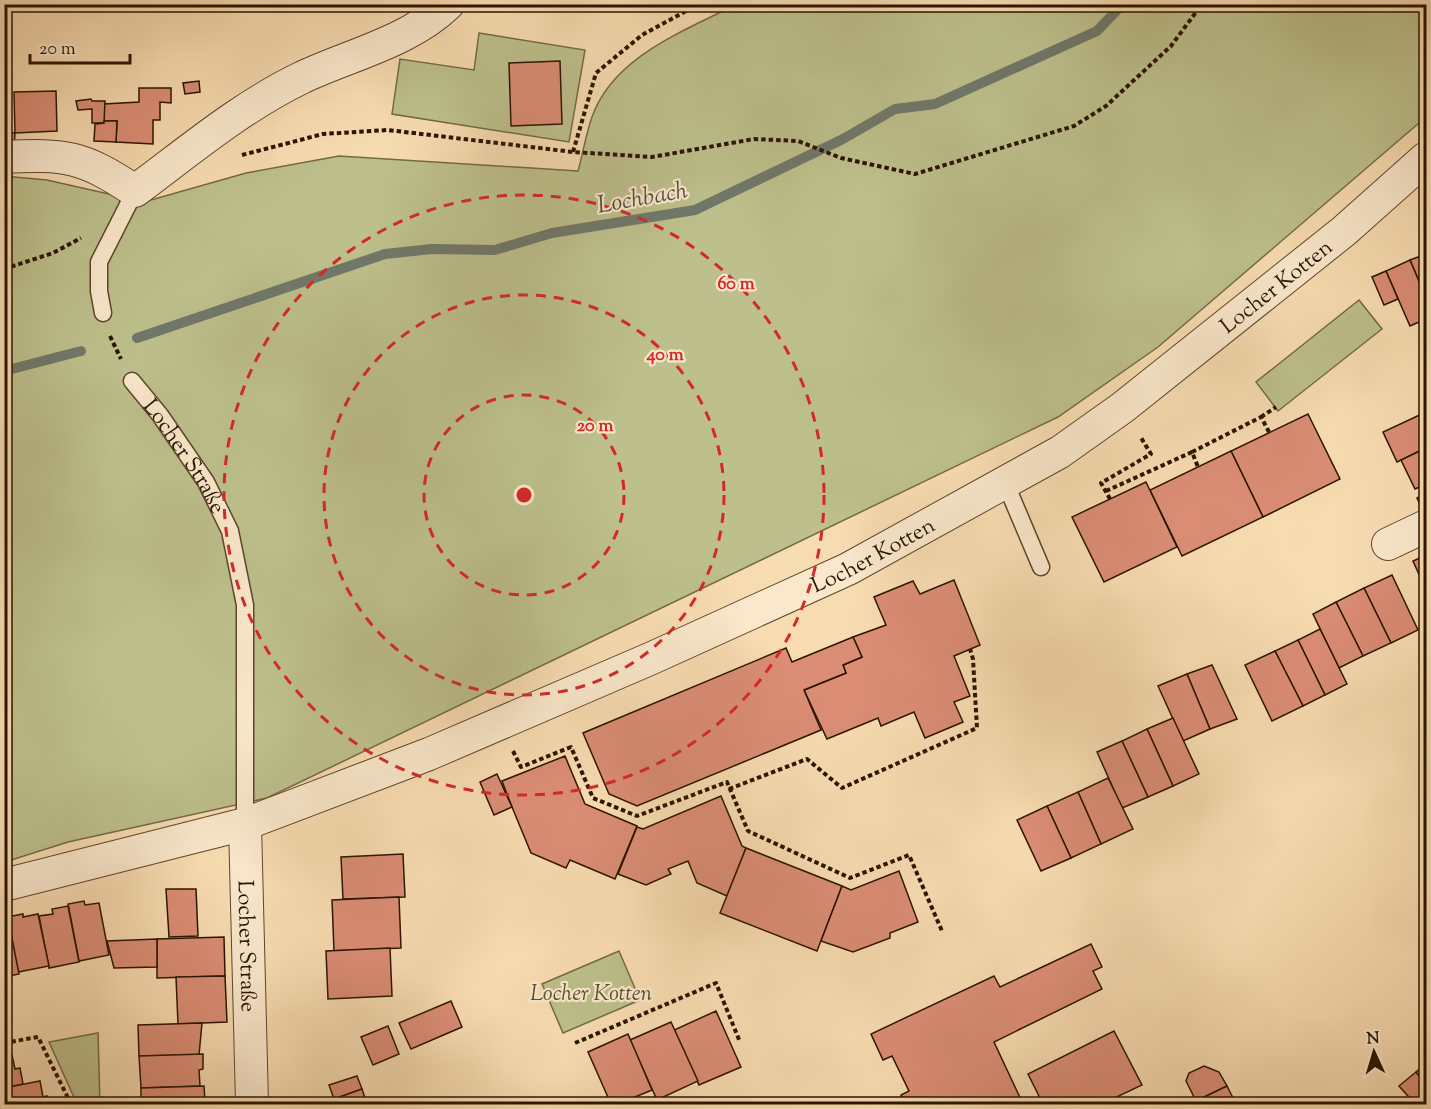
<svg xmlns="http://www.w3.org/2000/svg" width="1431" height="1109" viewBox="0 0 1431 1109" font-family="'Sorts Mill Goudy',serif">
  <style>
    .green { fill: #bdc08c; stroke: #746a46; stroke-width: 1.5 }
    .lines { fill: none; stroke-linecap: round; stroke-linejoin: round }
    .stream { stroke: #70786a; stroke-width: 10 }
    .building { fill: #db8d75; stroke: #2a1400; stroke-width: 1.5 }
    .service-casing { stroke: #5e462c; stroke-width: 19 }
    .minor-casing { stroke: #5e462c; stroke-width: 34 }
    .path { stroke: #2a1400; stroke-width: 4; stroke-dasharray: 4.5 3; stroke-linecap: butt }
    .service { stroke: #fae8cc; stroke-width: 16 }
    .minor { stroke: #fae8cc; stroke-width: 32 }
    .ring { fill: none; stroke: #d62828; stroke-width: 3; stroke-dasharray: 10 8 }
    .labels { text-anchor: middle; stroke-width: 4.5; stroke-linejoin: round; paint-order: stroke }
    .street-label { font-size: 22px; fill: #2a1400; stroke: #fae8cc }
    .park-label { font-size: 22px; font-style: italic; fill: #5d5031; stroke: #fae8cc }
    .water-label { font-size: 24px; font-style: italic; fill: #534e3e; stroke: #fae8cc }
    .centre { fill: #d62828; stroke: #fae8cc; stroke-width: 3 }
    .ring-label { font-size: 18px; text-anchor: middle; font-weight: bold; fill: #d62828; stroke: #fae8cc; stroke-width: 4.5; stroke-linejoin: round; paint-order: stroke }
  </style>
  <rect width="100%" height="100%" fill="#f8dcb1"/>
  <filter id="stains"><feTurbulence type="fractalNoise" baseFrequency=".00333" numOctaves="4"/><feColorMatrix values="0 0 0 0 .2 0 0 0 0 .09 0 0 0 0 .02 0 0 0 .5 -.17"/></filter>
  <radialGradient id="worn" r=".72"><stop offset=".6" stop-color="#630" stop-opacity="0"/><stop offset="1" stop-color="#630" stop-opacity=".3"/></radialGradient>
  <g class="green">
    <path d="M735,5h691v112l-268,230 -100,70 -791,381 -199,44 -63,20 -1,-686 43,4 97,22 102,-29 93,-17 239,15c5,-18 8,-37 14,-54 21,-60 92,-86 143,-112z"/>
    <polygon points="479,33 585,50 569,142 392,114 400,59 474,70"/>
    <polygon points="1359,300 1382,329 1278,411 1256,382"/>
    <polygon points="619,951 640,1000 563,1033 542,984"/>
    <polygon points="98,1033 100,1104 77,1104 49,1042"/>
  </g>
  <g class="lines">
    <g class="stream">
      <polyline points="137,338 385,254 432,249 495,250 552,233 695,210 843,139 895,109 935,104 1097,31 1117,10 1119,4"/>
      <polyline points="4,371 81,351"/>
    </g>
  </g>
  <g class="building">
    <polygon points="560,61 562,124 511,126 509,63"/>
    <polygon points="199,81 200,92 185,94 183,83"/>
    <polygon points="139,88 171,88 171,103 160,102 160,120 153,120 153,144 116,142 117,121 104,121 104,104 139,102"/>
    <polygon points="56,91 57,131 15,133 14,92"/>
    <polygon points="91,99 92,101 105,101 104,123 92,123 92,109 78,110 76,101"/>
    <polygon points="104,121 117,121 116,142 94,141 95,124 104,123"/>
    <polygon points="4,132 15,133 14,148 4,147"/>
    <polygon points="1421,256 1426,267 1426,298 1410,260"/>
    <polygon points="1410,260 1426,298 1426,319 1410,326 1386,271"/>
    <polygon points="1386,271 1398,299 1384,305 1372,277"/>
    <polygon points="1426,412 1426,448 1397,462 1383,432"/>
    <polygon points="1308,414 1340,479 1263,517 1231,451"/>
    <polygon points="1426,448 1426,484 1415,489 1401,460"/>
    <polygon points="1231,451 1263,517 1182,556 1150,490"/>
    <polygon points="1146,482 1177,547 1104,582 1072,517"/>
    <polygon points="1426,494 1426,510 1423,512 1417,498"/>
    <polygon points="1426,555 1426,590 1413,561"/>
    <polygon points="1392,575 1418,630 1391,643 1364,588"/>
    <polygon points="954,580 980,645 954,656 970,696 954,702 963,722 925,738 914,712 881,726 878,718 827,739 804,690 846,673 843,665 862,657 853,637 886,625 874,597 913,581 920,594"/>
    <polygon points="1364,588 1391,643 1363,656 1336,602"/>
    <polygon points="1336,602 1363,656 1339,668 1313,614"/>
    <polygon points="1320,629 1347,684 1325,695 1298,640"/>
    <polygon points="853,637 862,657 843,665 846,673 804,690 821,730 637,806 609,794 583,733 786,648 792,662"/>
    <polygon points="1298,640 1325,695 1303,706 1275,651"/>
    <polygon points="1275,651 1303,706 1272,721 1245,665"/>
    <polygon points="1212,665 1237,719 1210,729 1187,674"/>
    <polygon points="1187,674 1210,729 1183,741 1158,686"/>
    <polygon points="1173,718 1199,774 1173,786 1147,729"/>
    <polygon points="1147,729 1173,786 1148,797 1122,741"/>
    <polygon points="1122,741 1148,797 1122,808 1097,752"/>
    <polygon points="565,756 585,804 637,826 615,879 570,860 566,868 531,853 512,807 502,781"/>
    <polygon points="497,774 512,807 494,815 480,782"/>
    <polygon points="1108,778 1133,829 1101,844 1078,792"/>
    <polygon points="1078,792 1101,844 1071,858 1047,806"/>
    <polygon points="721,796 742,846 746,848 727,896 697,883 688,861 668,869 671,874 646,885 618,874 637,827 643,829"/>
    <polygon points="1047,806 1071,858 1041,871 1017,820"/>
    <polygon points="746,848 842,886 817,951 720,913"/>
    <polygon points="403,854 405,897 343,899 341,857"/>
    <polygon points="899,871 918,922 890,933 890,938 853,952 821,941 842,886 851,890"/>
    <polygon points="166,889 196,889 198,936 169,937"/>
    <polygon points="399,897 401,948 334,951 332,900"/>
    <polygon points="84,901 85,905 99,903 109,955 79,961 68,904"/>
    <polygon points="68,906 79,962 49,968 39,916 53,914 52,909"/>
    <polygon points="23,914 23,917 38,914 49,966 18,972 7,917"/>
    <polygon points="8,918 19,974 4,977 4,919"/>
    <polygon points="224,937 225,976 157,978 157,939"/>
    <polygon points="157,939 157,967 114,968 107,941"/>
    <polygon points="1091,944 1102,967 1093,971 1102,989 994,1042 1023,1104 905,1104 901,1095 909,1091 892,1056 883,1060 871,1034 994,976 1000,987"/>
    <polygon points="390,948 392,996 328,999 326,951"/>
    <polygon points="225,976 227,1022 178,1024 176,977"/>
    <polygon points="451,1001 462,1027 411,1049 399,1023"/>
    <polygon points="716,1011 741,1067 699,1085 674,1030"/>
    <polygon points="671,1022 698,1081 657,1100 630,1040"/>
    <polygon points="202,1023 199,1055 139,1056 138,1025"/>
    <polygon points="388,1026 399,1054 373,1065 361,1037"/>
    <polygon points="1114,1031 1142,1085 1102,1104 1043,1104 1028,1074"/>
    <polygon points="628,1034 652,1090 618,1104 611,1104 588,1052"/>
    <polygon points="203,1054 203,1069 199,1070 200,1086 141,1088 139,1056"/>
    <polygon points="12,1055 15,1069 20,1068 23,1084 4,1088 4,1057"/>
    <polygon points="1426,1063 1426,1086 1416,1072"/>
    <polygon points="1204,1066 1219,1072 1227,1086 1196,1101 1186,1081 1189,1073"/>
    <polygon points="1416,1072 1426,1086 1426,1104 1415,1104 1399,1086"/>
    <polygon points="357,1076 362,1089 334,1099 329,1085"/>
    <polygon points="40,1081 43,1097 47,1096 49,1104 4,1104 4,1088"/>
    <polygon points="204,1086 205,1101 201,1101 201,1104 141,1104 141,1088"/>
    <polygon points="1227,1086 1236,1104 1190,1104 1196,1101"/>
    <polygon points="362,1089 367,1104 339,1104 337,1098"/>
  </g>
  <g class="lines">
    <defs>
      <g id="service">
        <polyline points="103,313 99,291 99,262 135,191"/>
        <path id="s1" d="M132,381l28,34 46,67 24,49 15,74v219"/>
        <polyline points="1005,482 1041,567"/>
      </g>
      <g id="minor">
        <path d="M4,157c63,-3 78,-1 131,34 54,-40 106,-84 166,-113 48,-23 108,-36 147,-74"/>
        <polyline points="1388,544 1426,526"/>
        <path id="s2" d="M245,824l7,280"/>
        <path id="s3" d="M4,885l241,-61 184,-70 223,-96 196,-89 212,-117 62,-44 222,-177 82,-73"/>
      </g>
    </defs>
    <use href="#service" class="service-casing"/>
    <use href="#minor" class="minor-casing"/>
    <g class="path">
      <polyline points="573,152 596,73 642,35 699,4"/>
      <polyline points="242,155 323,134 388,130 573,152 652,157 754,139 798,141 841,158 915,174 1074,126 1106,106 1171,46 1202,4"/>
      <polyline points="4,269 53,253 81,238"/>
      <polyline points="110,336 121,359"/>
      <polyline points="1261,417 1276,407"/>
      <polyline points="1192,452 1261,417 1269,432"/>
      <polyline points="1106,491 1192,452 1198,467"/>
      <polyline points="1110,499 1101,483 1151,454 1140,436"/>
      <polyline points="513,751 521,767 571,747 593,798 637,816 727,782 748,831 850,878 909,855 942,931"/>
      <polyline points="729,789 807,759 842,788 977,728 973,659 970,649"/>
      <polyline points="4,1043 38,1037 71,1104"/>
      <polyline points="575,1043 716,983 740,1042"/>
    </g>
    <use href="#service" class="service"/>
    <use href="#minor" class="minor"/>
  </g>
  <g class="ring">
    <circle cx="524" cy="495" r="100"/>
    <circle cx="524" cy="495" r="200"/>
    <circle cx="524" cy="495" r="300"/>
  </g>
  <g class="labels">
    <g class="street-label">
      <text dy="8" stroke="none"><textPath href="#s3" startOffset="1418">Locher Kotten</textPath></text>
      <text dy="8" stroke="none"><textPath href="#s1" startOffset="92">Locher Straße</textPath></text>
      <text dy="8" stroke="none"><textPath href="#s3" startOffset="932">Locher Kotten</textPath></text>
      <text dy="8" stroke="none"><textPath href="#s2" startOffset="122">Locher Straße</textPath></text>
    </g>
    <g class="park-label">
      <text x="591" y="1000">Locher Kotten</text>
    </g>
    <g class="water-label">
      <text transform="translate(642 197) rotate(-10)" y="8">Lochbach</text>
    </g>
  </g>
  <circle cx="524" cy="495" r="9" class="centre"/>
  <g class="ring-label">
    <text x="736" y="289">60 m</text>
    <text x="665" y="360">40 m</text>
    <text x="595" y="431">20 m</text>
  </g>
  <rect width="1431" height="1109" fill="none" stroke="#f8dcb1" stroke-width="24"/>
  <rect x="6" y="6" width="1419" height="1097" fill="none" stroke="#2a1400" stroke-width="3"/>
  <rect x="12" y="12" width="1407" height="1085" fill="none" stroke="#2a1400" stroke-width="1.5"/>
  <g transform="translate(1374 1052) rotate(356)" stroke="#fae8cc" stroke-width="4.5" paint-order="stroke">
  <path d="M0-4.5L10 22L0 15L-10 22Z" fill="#2a1400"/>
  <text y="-9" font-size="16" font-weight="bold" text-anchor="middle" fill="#2a1400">N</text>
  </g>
  <path d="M30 54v9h100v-9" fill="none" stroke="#2a1400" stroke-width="3"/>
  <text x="39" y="54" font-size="18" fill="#2a1400" stroke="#fae8cc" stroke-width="4.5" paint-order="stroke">20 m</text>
  <rect width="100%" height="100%" filter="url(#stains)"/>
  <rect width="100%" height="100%" fill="url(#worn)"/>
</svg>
